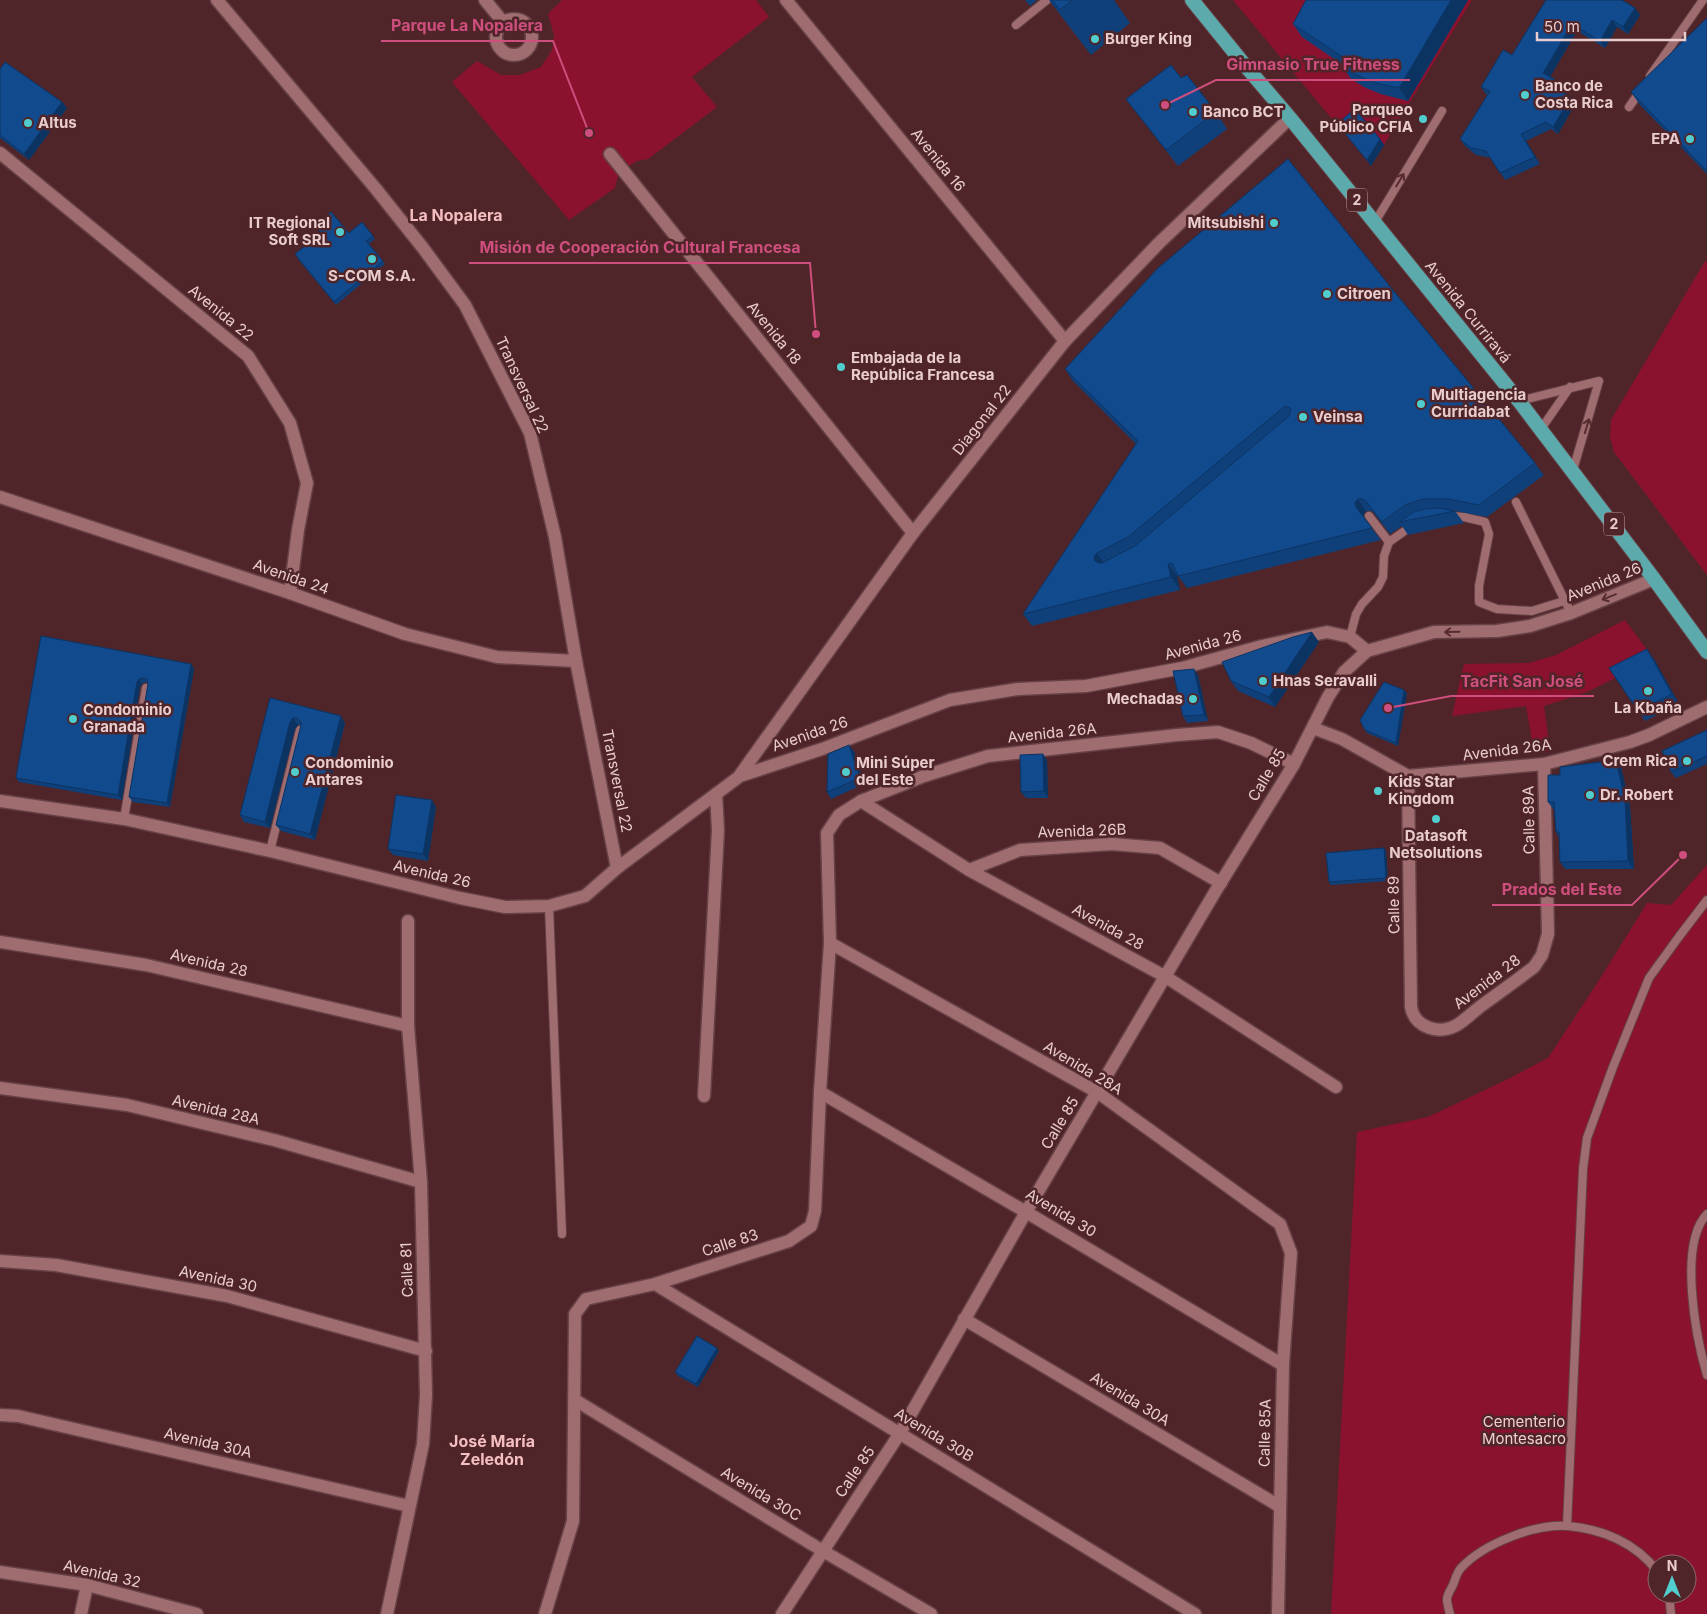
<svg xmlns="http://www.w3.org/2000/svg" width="1707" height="1614" viewBox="0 0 1707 1614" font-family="Inter,sans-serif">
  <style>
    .green { fill: #8b122e; fill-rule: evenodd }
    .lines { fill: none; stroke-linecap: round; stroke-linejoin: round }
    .service-casing { stroke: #664146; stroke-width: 10 }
    .minor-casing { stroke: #664146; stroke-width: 15 }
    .trunk-casing { stroke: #664146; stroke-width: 16 }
    .service { stroke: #9f6d70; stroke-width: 8 }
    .minor { stroke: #9f6d70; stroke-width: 12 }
    .trunk { stroke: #5caaab; stroke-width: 14 }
    .wall { fill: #0f407a }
    .shaded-wall { fill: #0c3463 }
    .building { fill: #114b8e; stroke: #0c3463; fill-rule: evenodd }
    .oneway { stroke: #572c30 }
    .poi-dot { fill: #52cdcd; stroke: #4f2529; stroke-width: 2 }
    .labels { text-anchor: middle; stroke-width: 5; stroke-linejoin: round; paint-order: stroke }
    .shield { fill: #4f2529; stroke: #bb9a9c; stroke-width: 1 }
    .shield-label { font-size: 14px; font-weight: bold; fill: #e9cccd }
    .poi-label { font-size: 15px; font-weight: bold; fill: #e9cccd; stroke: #4f2529; text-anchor: start }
    .street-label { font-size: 15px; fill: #e9cccd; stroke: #4f2529 }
    .park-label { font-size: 15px; fill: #efcecf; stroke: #4f2529 }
    .neighbourhood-label { font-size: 16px; font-weight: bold; fill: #f5bec0; stroke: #4f2529 }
    .leader { fill: none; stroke: #ce4e7d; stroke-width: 2 }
    .callout-dot { fill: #ce4e7d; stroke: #4f2529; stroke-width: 2 }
    .callout-label { font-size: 16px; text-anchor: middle; font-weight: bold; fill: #ce4e7d; stroke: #4f2529; stroke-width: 5; stroke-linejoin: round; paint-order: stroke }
  </style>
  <rect width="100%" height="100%" fill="#4f2529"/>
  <g class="green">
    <polygon points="562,0 756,0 769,17 692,77 717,107 648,159 637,161 619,172 615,188 569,220 452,82 477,61 501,75 520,75 541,67 552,50 554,35 548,14"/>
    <polygon points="1233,0 1472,0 1371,166"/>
    <polygon points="1705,261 1707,262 1707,575 1614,452 1610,437 1611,420"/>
    <polygon points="1625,620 1654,659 1587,692 1544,706 1550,751 1534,752 1526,706 1452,716 1464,664 1529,663 1556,655"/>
    <path d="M1707,865v749h-376l26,-482 71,-15 80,-38 40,-21 55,-84 44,-71 24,2zM1657,1564h30v30h-30z"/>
  </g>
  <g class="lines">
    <defs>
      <g id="service">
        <polyline points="1016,25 1047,0"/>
        <polyline points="1650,76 1703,0"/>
        <polyline points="1629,107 1641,90"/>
        <polyline points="1375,222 1442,111"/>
        <polyline points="1519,401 1599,381 1573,470"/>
        <polyline points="1541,429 1570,387"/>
        <polyline points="1516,502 1571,613"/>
        <polyline points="1369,516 1389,542 1413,525"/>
        <polyline points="1450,516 1464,517 1485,522 1489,534 1479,586 1479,602 1497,609 1532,611 1564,601"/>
        <polyline points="1350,637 1356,614 1362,604 1378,587 1383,577 1384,556 1389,542"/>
        <polyline points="124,819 146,688"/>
        <polyline points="270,851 300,730"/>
        <polyline points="549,906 562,1234"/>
        <path d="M1707,1214c-29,30 -11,124 0,161"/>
        <polyline points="1567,1526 1583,1169 1587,1138 1613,1067 1649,978 1678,938 1707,900"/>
        <polyline points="1669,1594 1671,1614"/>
        <path d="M1450,1614c-1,-4 -3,-10 -3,-15 0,-4 4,-10 6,-14 2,-5 4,-13 8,-17 22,-24 75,-45 107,-42 34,3 68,17 89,45"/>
      </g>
      <g id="minor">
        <polyline points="217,0 376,189 423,248 465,305 530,433 555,537 576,661 617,868"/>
        <polyline points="485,0 503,22"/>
        <polyline points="786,0 1065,341"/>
        <circle cx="514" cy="37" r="18"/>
        <polyline points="0,153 248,356 290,423 307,483 298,530 290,593"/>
        <polyline points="610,154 913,533"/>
        <polyline points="0,497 290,593 405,634 497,657 576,661"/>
        <polyline points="1313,728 1342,739 1408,776 1544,764 1630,742 1649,735 1707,707"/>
        <polyline points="740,775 913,533 1065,341 1159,243 1290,118"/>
        <path d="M1408,776l3,231c4,21 28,28 46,18 8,-5 16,-13 24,-19 18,-13 36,-26 53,-39l8,-12 6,-21 -4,-170"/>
        <polyline points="0,801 124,819 270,851 460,898 505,907 549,906 585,896 617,868 740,776 822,749 950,700 1018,689 1086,686 1182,668 1262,646 1327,632 1350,637 1367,651"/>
        <polyline points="861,801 969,870 1166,977 1336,1087"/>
        <polyline points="969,870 1020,850 1112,844 1160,848 1221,883"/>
        <polyline points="0,942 146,965 408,1026"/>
        <polyline points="830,943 1097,1092 1280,1224 1291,1253 1283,1365 1278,1614"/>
        <polyline points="0,1088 127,1105 274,1140 421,1182"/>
        <polyline points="820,1092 1026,1212 1283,1365"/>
        <polyline points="704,1096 718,830 716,794"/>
        <polyline points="0,1261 56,1265 227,1296 426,1351"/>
        <polyline points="655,1284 1195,1614"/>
        <polyline points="964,1319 1279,1506"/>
        <polyline points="575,1400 823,1551 931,1614"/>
        <polyline points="0,1415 18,1416 409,1506"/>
        <polyline points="0,1572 87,1585 197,1614"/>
        <polyline points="81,1614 87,1585"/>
        <polyline points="387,1614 423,1444 426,1395 421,1182 408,1026 408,921"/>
        <polyline points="545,1614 573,1521 575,1314 586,1299 655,1284 789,1241 811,1226 815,1211 820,1092 830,943 827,833 839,815 861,801 924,776 988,756 1177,735 1218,732 1251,743 1294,764"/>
        <polyline points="782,1614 900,1433 1026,1212 1215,892 1294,764 1328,697 1344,672 1367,651 1434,632 1497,631 1530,626 1571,613 1654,579"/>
      </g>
      <polyline id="trunk" points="1192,0 1243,63 1290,118 1519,401 1654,579 1707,652"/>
    </defs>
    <use href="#service" class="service-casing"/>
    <use href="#minor" class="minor-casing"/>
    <use href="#trunk" class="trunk-casing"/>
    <use href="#service" class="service"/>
    <use href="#minor" class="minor"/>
    <use href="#trunk" class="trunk"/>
  </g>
  <g class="wall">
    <polygon points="1025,0 1037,0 1030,6"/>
    <polygon points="1049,0 1114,0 1130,23 1091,55"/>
    <polygon points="1468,0 1408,101 1381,94 1366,88 1351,79 1342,66 1343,65 1302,37 1293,24"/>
    <polygon points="1546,0 1635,8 1640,15 1628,34 1617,27 1605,48 1577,31 1550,77 1561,83 1565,90 1564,93 1571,97 1575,104 1558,134 1551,129 1526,141 1540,164 1505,180 1491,158 1476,155 1465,146 1460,139 1488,95 1486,94 1481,87 1512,55"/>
    <polygon points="1707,18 1707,174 1640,105 1631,92"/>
    <polygon points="0,69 62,102 67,108 29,160 0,138"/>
    <polygon points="1181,78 1216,112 1227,129 1178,166 1138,115 1126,99"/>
    <polygon points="1337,124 1380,139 1384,145 1371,166"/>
    <polygon points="349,233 373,236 375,239 369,244 385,264 336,305 297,258"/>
    <polygon points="1392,289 1535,463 1544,475 1487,517 1455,511 1464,523 1408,535 1402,526 1390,534 1373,512 1371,511 1366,511 1364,514 1364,518 1381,540 1187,588 1178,576 1177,576 1180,590 1032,626 1023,614 1136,444 1073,381 1065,369"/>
    <polygon points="41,636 191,664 194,669 170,807 133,802 129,797 148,684 146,682 142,684 140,687 122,800 19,782 16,778"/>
    <polygon points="1319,642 1275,707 1238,691 1231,681"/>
    <polygon points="1654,659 1679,704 1645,721 1609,668"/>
    <polygon points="1198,675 1208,721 1187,723 1183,716"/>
    <polygon points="1404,690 1407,693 1398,746 1367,733 1365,730"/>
    <polygon points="270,698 345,723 315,840 281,831 276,825 301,725 298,725 295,729 270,828 244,822 240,815"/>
    <polygon points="1707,730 1707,764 1676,778 1671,772"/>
    <polygon points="854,751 864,784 831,799 827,792"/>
    <polygon points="1047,760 1048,798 1026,798 1021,792"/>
    <polygon points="1621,767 1630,806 1634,869 1565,869 1560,862 1559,838 1556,832 1554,809 1553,809 1548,802 1560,775"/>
    <polygon points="436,807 428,861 393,855 388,849"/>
    <polygon points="1384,848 1386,851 1388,881 1331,885 1329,882"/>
    <polygon points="719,1351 698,1387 678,1376 675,1372"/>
  </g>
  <g class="shaded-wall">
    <polygon points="1451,0 1468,0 1408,101 1399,88"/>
    <polygon points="1635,8 1640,15 1628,34 1623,27"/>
    <polygon points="1612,20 1617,27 1605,48 1600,41"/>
    <polygon points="1572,24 1577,31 1548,80 1543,73"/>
    <polygon points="1561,83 1565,90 1563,96 1558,89"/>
    <polygon points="1571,97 1575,104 1558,134 1553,127"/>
    <polygon points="62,102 67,108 29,160 24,154"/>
    <polygon points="1521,134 1526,141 1540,164 1535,157"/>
    <polygon points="1380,139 1384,145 1371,166 1367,160"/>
    <polygon points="1358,499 1366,511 1364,514 1364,519 1356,507 1355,502"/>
    <polygon points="1097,553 1105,565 1102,569 1095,561 1094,557"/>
    <polygon points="1168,564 1177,576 1180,590 1171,577"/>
    <polygon points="1312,632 1319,642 1275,707 1269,697"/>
    <polygon points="1647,649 1654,659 1679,704 1672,694"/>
    <polygon points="191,664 194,669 170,807 167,803"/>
    <polygon points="1194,669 1198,675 1208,721 1204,715"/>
    <polygon points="139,679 142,684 140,687 122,800 118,795 137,682"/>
    <polygon points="1404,690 1407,693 1398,746 1396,743"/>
    <polygon points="341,716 345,723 315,840 310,834"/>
    <polygon points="293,718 298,725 295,729 270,828 265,822 290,722"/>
    <polygon points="849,745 854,751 864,784 860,778"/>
    <polygon points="1043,754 1047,760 1048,798 1044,791"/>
    <polygon points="1616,760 1621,767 1630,806 1634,869 1628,861"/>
    <polygon points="432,800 436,807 428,861 423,854"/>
    <polygon points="1384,848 1386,851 1388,881 1386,878"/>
    <polygon points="717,1348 719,1351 698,1387 696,1384"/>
  </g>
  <g class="building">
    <polygon points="1052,0 1072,0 1060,10"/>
    <polygon points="1306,0 1451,0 1399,88 1372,82 1357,75 1342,66 1347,60 1293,24"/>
    <polygon points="1546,0 1622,0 1635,8 1623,27 1612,20 1600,41 1572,24 1543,73 1561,83 1558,89 1571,97 1553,127 1546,122 1521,134 1535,157 1500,173 1486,151 1471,148 1460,139 1490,91 1481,87 1503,50 1512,55"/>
    <polygon points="1707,18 1707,171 1631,92"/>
    <polygon points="5,62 62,102 24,154 0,135 0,69"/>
    <polygon points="1171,65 1181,78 1187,75 1216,112 1166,150 1126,99"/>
    <polygon points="1355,109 1380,139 1367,160 1337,124"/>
    <path d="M1288,159l104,130 143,174 -56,42 -31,-6h-25l-18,6 -23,17 -17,-22 -3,-1h-4l-3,3 1,5 16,21 -194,48 -6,-13 -4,1 3,13 -148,37 115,-173 -73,-72 93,-101zM1285,406l5,2 1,2 -2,6 -154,130 -33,17h-3l-4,-2 -1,-4 3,-4 31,-16z"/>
    <polygon points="331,212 349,233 362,222 373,236 366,241 383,261 334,302 295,254 321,233 314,225"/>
    <polygon points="1439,508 1455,511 1399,522 1414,512 1425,509"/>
    <polygon points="1312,632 1269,697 1231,681 1222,662 1293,637"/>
    <polygon points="41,636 191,664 167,803 129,797 148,684 147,679 143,678 139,679 137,682 118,795 16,778"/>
    <polygon points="1647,649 1672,694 1638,711 1609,668"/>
    <polygon points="1194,669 1204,715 1183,716 1173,671"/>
    <polygon points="1384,682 1404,690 1396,743 1365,730 1360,720"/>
    <polygon points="270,698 341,716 310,834 276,825 301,725 301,722 297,718 293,718 290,722 265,822 240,815"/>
    <polygon points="1707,730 1707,756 1671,772 1662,751"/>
    <polygon points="849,745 860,778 827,792 828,754"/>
    <polygon points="1043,754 1044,791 1021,792 1020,755"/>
    <polygon points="1616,760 1625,799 1628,861 1560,862 1559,832 1556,832 1554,802 1548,802 1548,775 1560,775 1560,767"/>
    <polygon points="396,795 432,800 423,854 388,849"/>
    <polygon points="1384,848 1386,878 1329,882 1326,853"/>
    <polygon points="697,1336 717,1348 696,1384 675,1372"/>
  </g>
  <defs><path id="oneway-shaft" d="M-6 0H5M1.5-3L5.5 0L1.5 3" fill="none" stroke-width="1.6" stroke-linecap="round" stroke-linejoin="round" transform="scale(1.25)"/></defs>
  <g class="oneway">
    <use href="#oneway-shaft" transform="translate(1400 180) rotate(-59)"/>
    <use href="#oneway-shaft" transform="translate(1587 426) rotate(-73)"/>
    <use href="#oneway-shaft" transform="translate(1609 597) rotate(158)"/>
    <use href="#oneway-shaft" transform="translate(1452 632) rotate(179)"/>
  </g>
  <g class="poi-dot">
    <circle cx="1095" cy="39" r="5"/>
    <circle cx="1525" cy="95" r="5"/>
    <circle cx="1193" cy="112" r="5"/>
    <circle cx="1423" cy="119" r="5"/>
    <circle cx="28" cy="123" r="5"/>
    <circle cx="1690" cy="139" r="5"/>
    <circle cx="1274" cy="223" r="5"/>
    <circle cx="340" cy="232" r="5"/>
    <circle cx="372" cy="259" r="5"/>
    <circle cx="1327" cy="294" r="5"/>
    <circle cx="841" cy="367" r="5"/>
    <circle cx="1421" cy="404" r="5"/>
    <circle cx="1303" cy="417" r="5"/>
    <circle cx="1263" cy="681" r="5"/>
    <circle cx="1648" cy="691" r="5"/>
    <circle cx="1193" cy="699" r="5"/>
    <circle cx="73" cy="719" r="5"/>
    <circle cx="1687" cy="761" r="5"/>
    <circle cx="295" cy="772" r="5"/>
    <circle cx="846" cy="772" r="5"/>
    <circle cx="1378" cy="791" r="5"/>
    <circle cx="1590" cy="795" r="5"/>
    <circle cx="1436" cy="819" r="5"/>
  </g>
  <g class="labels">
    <g class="shield">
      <rect x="1347" y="188.5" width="20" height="23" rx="4"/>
      <rect x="1604" y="512.5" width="20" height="23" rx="4"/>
    </g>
    <g class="shield-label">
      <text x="1357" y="205">2</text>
      <text x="1614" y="529">2</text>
    </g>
    <g class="poi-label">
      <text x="1105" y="44">Burger King</text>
      <text x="1535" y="91">Banco de<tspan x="1535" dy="17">Costa Rica</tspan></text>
      <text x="1413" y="115" text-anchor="end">Parqueo<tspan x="1413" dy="17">Público CFIA</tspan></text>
      <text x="1203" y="117">Banco BCT</text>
      <text x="38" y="128">Altus</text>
      <text x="1680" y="144" text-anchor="end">EPA</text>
      <text x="330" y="228" text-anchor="end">IT Regional<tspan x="330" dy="17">Soft SRL</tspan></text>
      <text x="1264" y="228" text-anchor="end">Mitsubishi</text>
      <text x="372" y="281" text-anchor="middle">S-COM S.A.</text>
      <text x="1337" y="299">Citroen</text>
      <text x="851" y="363">Embajada de la<tspan x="851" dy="17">República Francesa</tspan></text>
      <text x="1431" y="400">Multiagencia<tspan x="1431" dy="17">Curridabat</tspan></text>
      <text x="1313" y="422">Veinsa</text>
      <text x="1273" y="686">Hnas Seravalli</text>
      <text x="1183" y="704" text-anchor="end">Mechadas</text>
      <text x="1648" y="713" text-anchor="middle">La Kbaña</text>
      <text x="83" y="715">Condominio<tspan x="83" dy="17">Granada</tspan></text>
      <text x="1677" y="766" text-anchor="end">Crem Rica</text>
      <text x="305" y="768">Condominio<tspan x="305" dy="17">Antares</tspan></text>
      <text x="856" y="768">Mini Súper<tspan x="856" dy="17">del Este</tspan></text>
      <text x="1388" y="787">Kids Star<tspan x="1388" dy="17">Kingdom</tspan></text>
      <text x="1600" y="800">Dr. Robert</text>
      <text x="1436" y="841" text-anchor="middle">Datasoft<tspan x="1436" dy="17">Netsolutions</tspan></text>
    </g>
    <g class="street-label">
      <text transform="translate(938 160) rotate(51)" y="5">Avenida 16</text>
      <text transform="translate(1468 312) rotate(51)" y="5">Avenida Curriravá</text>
      <text transform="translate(221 313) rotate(39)" y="5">Avenida 22</text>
      <text transform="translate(774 333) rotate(51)" y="5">Avenida 18</text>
      <text transform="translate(522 385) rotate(65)" y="5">Transversal 22</text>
      <text transform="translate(982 420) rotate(-52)" y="5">Diagonal 22</text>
      <text transform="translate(291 577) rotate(19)" y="5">Avenida 24</text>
      <text transform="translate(1604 582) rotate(-22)" y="5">Avenida 26</text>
      <text transform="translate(1203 645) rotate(-15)" y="5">Avenida 26</text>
      <text transform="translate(1052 733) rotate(-6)" y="5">Avenida 26A</text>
      <text transform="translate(810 734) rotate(-19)" y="5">Avenida 26</text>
      <text transform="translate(1507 750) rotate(-7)" y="5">Avenida 26A</text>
      <text transform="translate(1267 775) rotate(-59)" y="5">Calle 85</text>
      <text transform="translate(617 781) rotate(79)" y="5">Transversal 22</text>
      <text transform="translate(1529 820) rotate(-91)" y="5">Calle 89A</text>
      <text transform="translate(1082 831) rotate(-2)" y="5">Avenida 26B</text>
      <text transform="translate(432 874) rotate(13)" y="5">Avenida 26</text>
      <text transform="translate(1394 905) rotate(-91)" y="5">Calle 89</text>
      <text transform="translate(1108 927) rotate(29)" y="5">Avenida 28</text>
      <text transform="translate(209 963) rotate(13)" y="5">Avenida 28</text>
      <text transform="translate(1487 982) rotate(-37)" y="5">Avenida 28</text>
      <text transform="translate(1083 1068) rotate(31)" y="5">Avenida 28A</text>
      <text transform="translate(216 1110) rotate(13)" y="5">Avenida 28A</text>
      <text transform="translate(1060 1123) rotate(-59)" y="5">Calle 85</text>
      <text transform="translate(1061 1213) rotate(31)" y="5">Avenida 30</text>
      <text transform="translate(730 1243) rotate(-18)" y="5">Calle 83</text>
      <text transform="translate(407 1270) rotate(-92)" y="5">Calle 81</text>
      <text transform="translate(218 1279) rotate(12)" y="5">Avenida 30</text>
      <text transform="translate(1130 1399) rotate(31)" y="5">Avenida 30A</text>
      <text transform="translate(1265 1433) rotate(-89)" y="5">Calle 85A</text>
      <text transform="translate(934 1435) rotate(31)" y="5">Avenida 30B</text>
      <text transform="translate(208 1443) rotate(13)" y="5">Avenida 30A</text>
      <text transform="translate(855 1472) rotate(-56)" y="5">Calle 85</text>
      <text transform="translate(761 1494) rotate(31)" y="5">Avenida 30C</text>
      <text transform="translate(102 1574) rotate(13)" y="5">Avenida 32</text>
    </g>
    <g class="park-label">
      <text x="1524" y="1427">Cementerio<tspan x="1524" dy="17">Montesacro</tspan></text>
    </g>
    <g class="neighbourhood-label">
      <text x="456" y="221">La Nopalera</text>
      <text x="492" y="1447">José María<tspan x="492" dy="18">Zeledón</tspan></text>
    </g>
  </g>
  <path class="leader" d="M589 133L553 41H381M1165 105L1216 80H1410M816 334L810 263H469M1388 708L1451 696H1594M1683 855L1632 905H1492"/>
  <g class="callout-dot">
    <circle cx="589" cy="133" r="5"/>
    <circle cx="1165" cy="105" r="5"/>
    <circle cx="816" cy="334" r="5"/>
    <circle cx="1388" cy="708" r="5"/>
    <circle cx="1683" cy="855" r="5"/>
  </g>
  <g class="callout-label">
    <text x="467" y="31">Parque La Nopalera</text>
    <text x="1313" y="70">Gimnasio True Fitness</text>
    <text x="640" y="253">Misión de Cooperación Cultural Francesa</text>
    <text x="1522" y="687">TacFit San José</text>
    <text x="1562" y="895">Prados del Este</text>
  </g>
  <g transform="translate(1672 1579)"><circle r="24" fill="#4f2529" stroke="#8d686b"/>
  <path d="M0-4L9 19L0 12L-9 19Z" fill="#52cdcd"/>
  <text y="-8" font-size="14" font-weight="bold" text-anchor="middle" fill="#e9cccd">N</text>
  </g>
  <path d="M1537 32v8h148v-8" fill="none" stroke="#e9cccd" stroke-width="2.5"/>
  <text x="1544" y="32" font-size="15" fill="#e9cccd" stroke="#4f2529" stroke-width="4" paint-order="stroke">50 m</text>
</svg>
